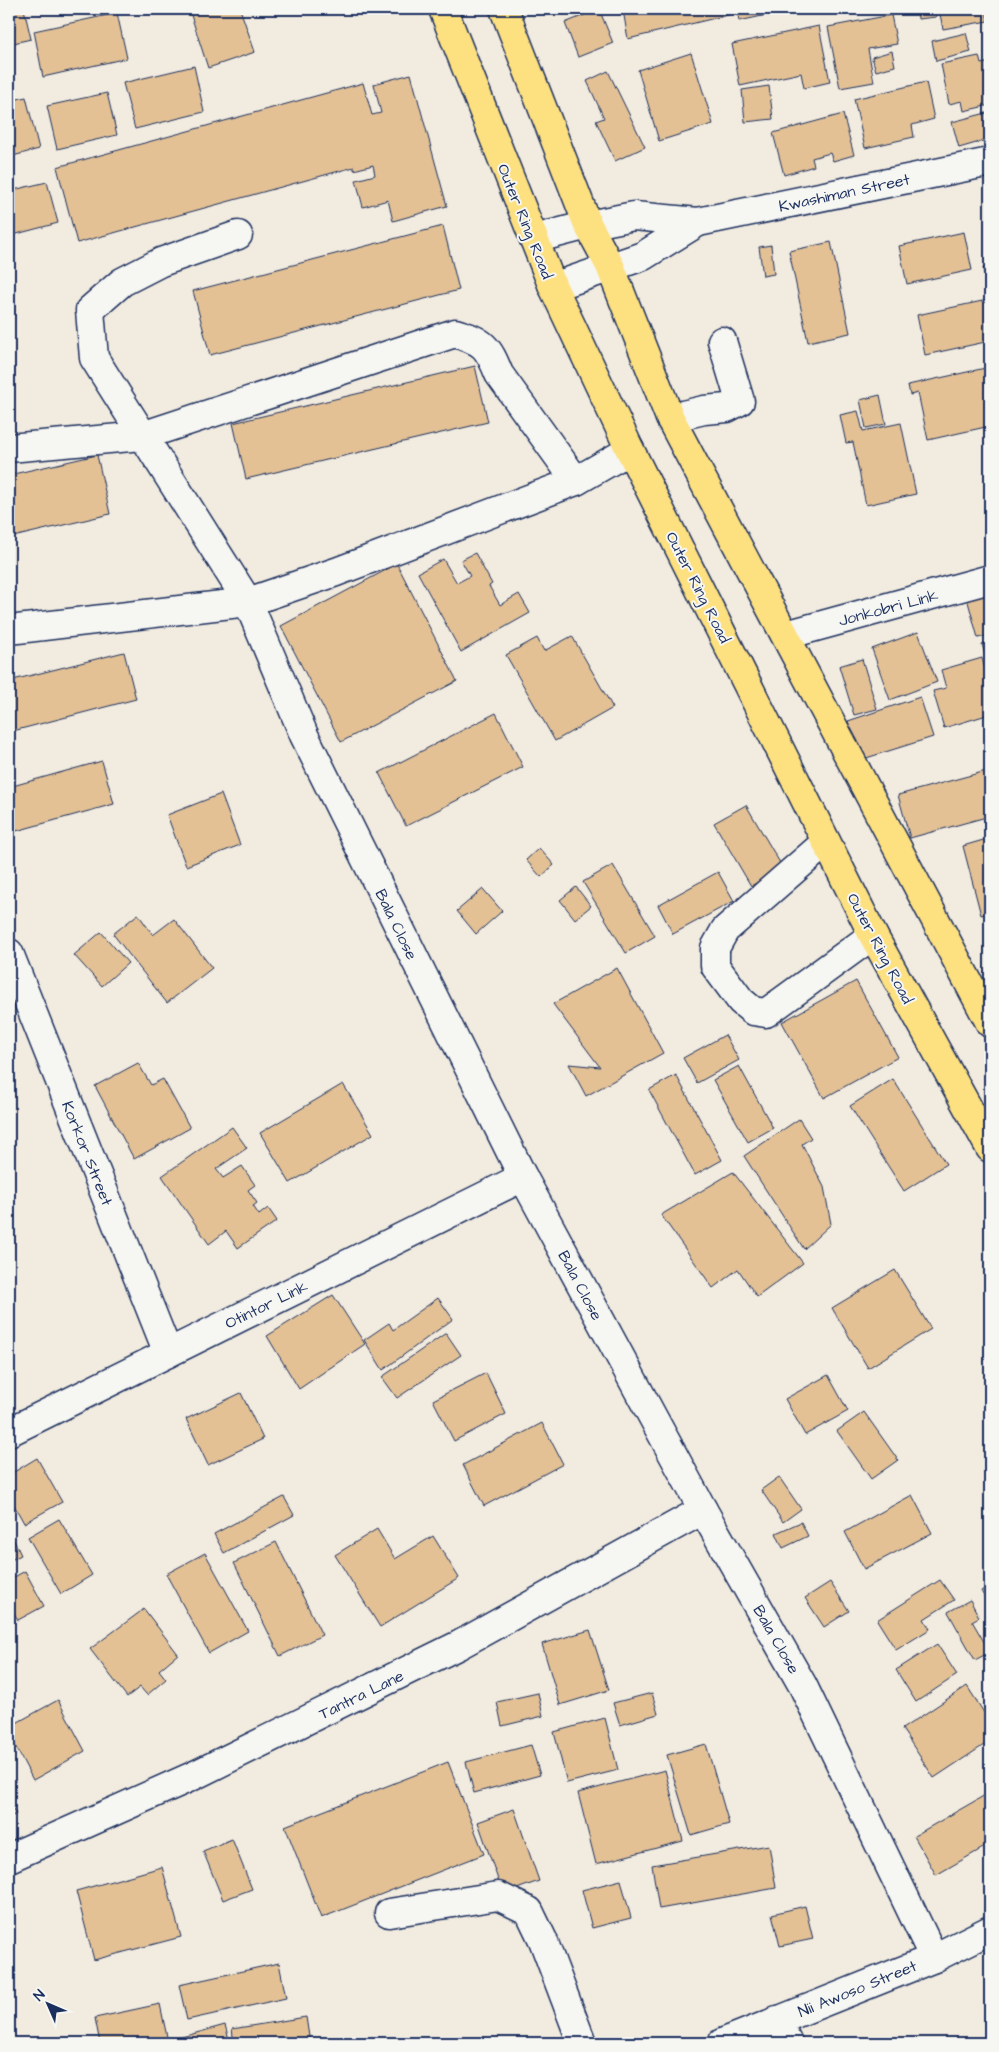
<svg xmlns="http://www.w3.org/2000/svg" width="999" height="2052" viewBox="0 0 999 2052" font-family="'Architects Daughter',sans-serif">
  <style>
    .building { fill: #e3c195; stroke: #1b2f5e }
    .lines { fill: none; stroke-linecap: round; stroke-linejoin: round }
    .minor-casing { stroke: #1b2f5e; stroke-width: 31 }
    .major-casing { stroke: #1b2f5e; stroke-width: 31 }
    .minor { stroke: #f6f6f2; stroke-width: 28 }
    .major { stroke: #fde080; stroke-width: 28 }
    .labels { text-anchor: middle; stroke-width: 4; stroke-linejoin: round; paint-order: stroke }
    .street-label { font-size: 16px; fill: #1b2f5e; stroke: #f6f6f2 }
  </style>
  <rect width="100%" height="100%" fill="#f2ebdf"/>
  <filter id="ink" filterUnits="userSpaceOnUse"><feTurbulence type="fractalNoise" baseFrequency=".02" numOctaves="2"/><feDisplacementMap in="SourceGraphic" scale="10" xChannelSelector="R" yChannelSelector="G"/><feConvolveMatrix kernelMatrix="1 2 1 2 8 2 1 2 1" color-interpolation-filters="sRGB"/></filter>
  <g filter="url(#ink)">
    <g class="building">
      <polygon points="9,9 24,9 31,39 9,44"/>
      <polygon points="189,9 240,9 255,52 208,68"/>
      <polygon points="599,9 613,43 578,57 565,23"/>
      <polygon points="628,9 731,9 732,14 628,39 623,10"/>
      <polygon points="737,9 795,9 739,21"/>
      <polygon points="917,9 935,9 936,17 918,19"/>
      <polygon points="939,9 986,9 988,21 943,29"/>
      <polygon points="117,13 127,58 43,77 34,31"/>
      <polygon points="891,15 897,44 868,49 874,82 840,88 828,27"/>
      <polygon points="819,26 830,82 804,88 801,73 740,86 732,44"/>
      <polygon points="966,33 971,52 936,61 932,41"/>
      <polygon points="892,51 895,66 876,71 872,57"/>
      <polygon points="691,53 713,124 659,141 638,70"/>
      <polygon points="979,56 981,64 990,62 990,105 964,111 962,101 949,104 941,64"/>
      <polygon points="194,66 204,112 135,129 123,83"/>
      <polygon points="608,71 645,147 615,161 596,121 604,118 587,81"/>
      <polygon points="411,74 447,206 393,221 388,200 363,207 356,180 375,175 373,165 354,170 354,167 77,243 57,167 363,83 372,115 381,113 374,84"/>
      <polygon points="926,82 934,119 912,125 914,137 865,148 854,99"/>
      <polygon points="769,86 773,119 745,122 742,90"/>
      <polygon points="107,93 117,135 57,149 47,106"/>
      <polygon points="26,97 39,149 9,157 9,112 12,112 9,101"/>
      <polygon points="990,112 990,139 959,148 952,122"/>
      <polygon points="843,114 854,155 833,161 830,153 812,158 814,166 784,175 773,133"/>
      <polygon points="47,182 58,223 9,236 9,191"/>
      <polygon points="443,226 459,290 210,355 193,291"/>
      <polygon points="964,232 972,270 907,284 899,246"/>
      <polygon points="831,242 850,333 808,342 789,251"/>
      <polygon points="771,245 774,274 763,276 759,247"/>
      <polygon points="990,266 990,297 983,268"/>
      <polygon points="987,300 990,318 990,341 925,355 917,315"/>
      <polygon points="475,366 488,422 246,479 233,423"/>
      <polygon points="990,367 990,426 928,440 918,393 910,395 908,385"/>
      <polygon points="880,395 886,424 866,428 860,400"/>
      <polygon points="858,411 863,431 901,423 916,494 866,505 853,442 846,443 840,415"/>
      <polygon points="97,455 110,514 9,538 9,475"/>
      <polygon points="475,553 492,584 489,586 500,605 519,594 530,613 461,652 418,573 443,559 457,583 470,576 461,560"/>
      <polygon points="397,564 457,681 341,742 281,626"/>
      <polygon points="990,591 990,635 978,638 967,598"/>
      <polygon points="918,632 937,682 890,700 872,649"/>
      <polygon points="572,636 613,708 555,741 506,655 537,638 544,651"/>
      <polygon points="990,642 990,666 988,666 982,644"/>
      <polygon points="124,652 136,699 9,732 9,681"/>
      <polygon points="982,658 990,688 990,714 944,728 933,691 946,688 941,670"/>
      <polygon points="862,659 877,709 854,715 839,666"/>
      <polygon points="920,697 933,737 860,760 848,721"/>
      <polygon points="496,713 523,767 406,826 379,773"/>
      <polygon points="102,761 114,804 9,833 9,787"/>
      <polygon points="990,770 990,816 910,838 898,795"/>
      <polygon points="221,794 240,845 186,866 167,815"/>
      <polygon points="746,805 783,868 751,886 714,823"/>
      <polygon points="990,838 990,913 981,915 963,846"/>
      <polygon points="539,848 554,865 541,877 526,860"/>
      <polygon points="613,865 655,936 626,953 583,882"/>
      <polygon points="718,872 734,901 673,934 658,905"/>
      <polygon points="576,887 591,906 575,919 560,900"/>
      <polygon points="483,889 502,911 476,934 457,911"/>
      <polygon points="138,914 153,935 174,919 212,968 167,1003 113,934"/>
      <polygon points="101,932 128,963 102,986 74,955"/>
      <polygon points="617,968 663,1053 586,1096 569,1064 600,1067 553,1004"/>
      <polygon points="856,981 898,1057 824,1098 782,1022"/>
      <polygon points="725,1035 739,1060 697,1083 683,1058"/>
      <polygon points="138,1063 151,1085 163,1079 190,1128 134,1159 95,1086"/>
      <polygon points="739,1066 773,1128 748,1142 713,1080"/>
      <polygon points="676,1075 722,1160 695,1175 649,1090"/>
      <polygon points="893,1079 946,1164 904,1191 850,1106"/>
      <polygon points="343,1084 373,1134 290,1183 260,1133"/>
      <polygon points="799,1119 811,1138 802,1144 824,1187 831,1224 804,1249 744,1156"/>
      <polygon points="232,1127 247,1148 216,1169 223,1178 242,1166 255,1185 248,1190 257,1203 253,1206 259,1215 268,1208 277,1221 238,1248 226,1231 209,1244 162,1176"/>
      <polygon points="733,1172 803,1263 757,1297 738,1269 713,1288 661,1215"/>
      <polygon points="895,1270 931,1329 868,1368 832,1308"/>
      <polygon points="333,1295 365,1344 299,1389 267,1336"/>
      <polygon points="438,1298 453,1319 383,1370 364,1340 389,1323 393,1330"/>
      <polygon points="446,1333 461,1355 397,1398 382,1377"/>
      <polygon points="486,1373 506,1414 454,1441 433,1400"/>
      <polygon points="828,1375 848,1411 805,1435 785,1399"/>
      <polygon points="241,1393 263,1439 208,1465 186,1419"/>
      <polygon points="864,1412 898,1460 871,1479 837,1431"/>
      <polygon points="542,1423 563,1464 484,1506 463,1465"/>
      <polygon points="37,1458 62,1502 24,1523 9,1496 9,1475"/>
      <polygon points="779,1477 801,1509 783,1522 761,1490"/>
      <polygon points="912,1495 932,1533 864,1569 845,1532"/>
      <polygon points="284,1497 294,1515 224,1553 214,1534"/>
      <polygon points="59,1519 92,1575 61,1594 28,1537"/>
      <polygon points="801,1522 808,1536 783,1548 776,1533"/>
      <polygon points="377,1529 395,1559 433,1536 459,1578 380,1627 335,1555"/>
      <polygon points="9,1530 21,1555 9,1561"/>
      <polygon points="276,1542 322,1635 280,1656 234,1563"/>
      <polygon points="205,1553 248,1631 209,1653 166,1574"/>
      <polygon points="25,1571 44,1606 18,1620 9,1604 9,1580"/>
      <polygon points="940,1580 954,1600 924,1619 930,1629 896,1650 877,1620"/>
      <polygon points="830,1582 849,1611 824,1627 805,1598"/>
      <polygon points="990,1586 990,1607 981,1591"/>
      <polygon points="970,1600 979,1617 972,1621 990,1652 975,1660 948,1612"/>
      <polygon points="144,1609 178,1654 159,1670 166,1679 147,1695 140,1687 127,1697 90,1649"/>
      <polygon points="590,1630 609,1690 560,1705 542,1644"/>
      <polygon points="937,1644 957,1675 916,1702 896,1670"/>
      <polygon points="967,1686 990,1722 990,1741 934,1778 902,1729"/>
      <polygon points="538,1693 543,1716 502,1726 497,1702"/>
      <polygon points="652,1693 658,1714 620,1725 613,1703"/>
      <polygon points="58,1700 85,1751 33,1780 9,1734 9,1727"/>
      <polygon points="605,1718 618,1770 567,1783 554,1732"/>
      <polygon points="706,1744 729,1824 691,1835 667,1755"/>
      <polygon points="531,1745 540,1775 474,1793 466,1762"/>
      <polygon points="448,1762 484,1854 321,1918 285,1826"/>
      <polygon points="665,1770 683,1841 596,1864 578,1793"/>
      <polygon points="987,1794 990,1799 990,1844 936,1875 914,1836"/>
      <polygon points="9,1802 16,1814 9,1818"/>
      <polygon points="514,1809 539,1881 503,1894 478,1822"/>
      <polygon points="232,1839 252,1889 223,1900 203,1851"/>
      <polygon points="769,1845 776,1888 659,1909 652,1865"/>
      <polygon points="162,1867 181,1937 94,1960 76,1891"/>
      <polygon points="621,1880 631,1918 592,1928 582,1890"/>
      <polygon points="805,1906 813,1939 780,1946 772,1914"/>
      <polygon points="279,1963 286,1998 187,2020 179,1985"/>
      <polygon points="160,2004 167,2037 138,2043 100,2043 95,2018"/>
      <polygon points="306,2017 310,2043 234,2043 232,2029"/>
      <polygon points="225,2025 230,2043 172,2043 171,2040"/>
    </g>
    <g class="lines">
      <defs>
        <g id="minor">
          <polyline points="238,235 161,262 122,282 90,310 94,358 248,602 304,735 523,1177 703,1510 803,1686 934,1958"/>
          <polyline points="534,239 588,225 634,216 698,222 990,162"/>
          <polyline points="553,287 643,256 698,222"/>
          <polyline points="670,418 704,410 727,408 740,401 722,341"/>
          <path d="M9,448l133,-12 313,-103c28,8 33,13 44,41l77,107"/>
          <polyline points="9,630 248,602 336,572 576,481 630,450"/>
          <polyline points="786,635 990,579"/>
          <polyline points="826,842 725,930 715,948 715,966 741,1001 753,1011 766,1013 873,935"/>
          <polyline points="9,953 168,1353"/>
          <polyline points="9,1432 523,1177"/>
          <polyline points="9,1858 193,1776 459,1645 703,1510"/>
          <polyline points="389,1913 498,1896 529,1911 543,1940 582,2043"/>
          <polyline points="777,2020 788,2043"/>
          <polyline points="722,2043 934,1958 990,1930"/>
        </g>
        <g id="major">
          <polyline points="443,9 553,287 630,450 873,935 990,1148"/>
          <polyline points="504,9 588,225 610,266 670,418 990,1023"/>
        </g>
      </defs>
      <use href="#minor" class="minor-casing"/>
      <use href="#major" class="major-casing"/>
      <use href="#minor" class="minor"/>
      <use href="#major" class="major"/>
    </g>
  </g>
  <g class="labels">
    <g class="street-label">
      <text transform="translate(844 192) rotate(-12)" y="6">Kwashiman Street</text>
      <text transform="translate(526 221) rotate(68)" y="6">Outer Ring Road</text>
      <text transform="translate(699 587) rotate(63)" y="6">Outer Ring Road</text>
      <text transform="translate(888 607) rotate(-15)" y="6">Jonkobri Link</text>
      <text transform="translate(397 924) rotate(64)" y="6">Bala Close</text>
      <text transform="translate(881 948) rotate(62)" y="6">Outer Ring Road</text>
      <text transform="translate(88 1153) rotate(68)" y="6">Korkor Street</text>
      <text transform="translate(581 1285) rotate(62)" y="6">Bala Close</text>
      <text transform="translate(266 1304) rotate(-26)" y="6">Otintor Link</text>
      <text transform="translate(777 1639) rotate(60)" y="6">Bala Close</text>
      <text transform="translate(361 1694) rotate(-26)" y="6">Tantra Lane</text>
      <text transform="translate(857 1988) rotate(-22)" y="6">Nii Awoso Street</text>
    </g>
  </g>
  <rect width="999" height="2052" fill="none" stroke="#f6f6f2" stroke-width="30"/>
  <rect x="15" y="15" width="969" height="2022" fill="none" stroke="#1b2f5e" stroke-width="2" filter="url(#ink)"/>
  <g transform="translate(48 2004) rotate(315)" stroke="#f6f6f2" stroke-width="4" paint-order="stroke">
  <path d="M0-4L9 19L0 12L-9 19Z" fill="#1b2f5e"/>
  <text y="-8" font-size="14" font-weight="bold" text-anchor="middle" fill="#1b2f5e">N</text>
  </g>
</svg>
